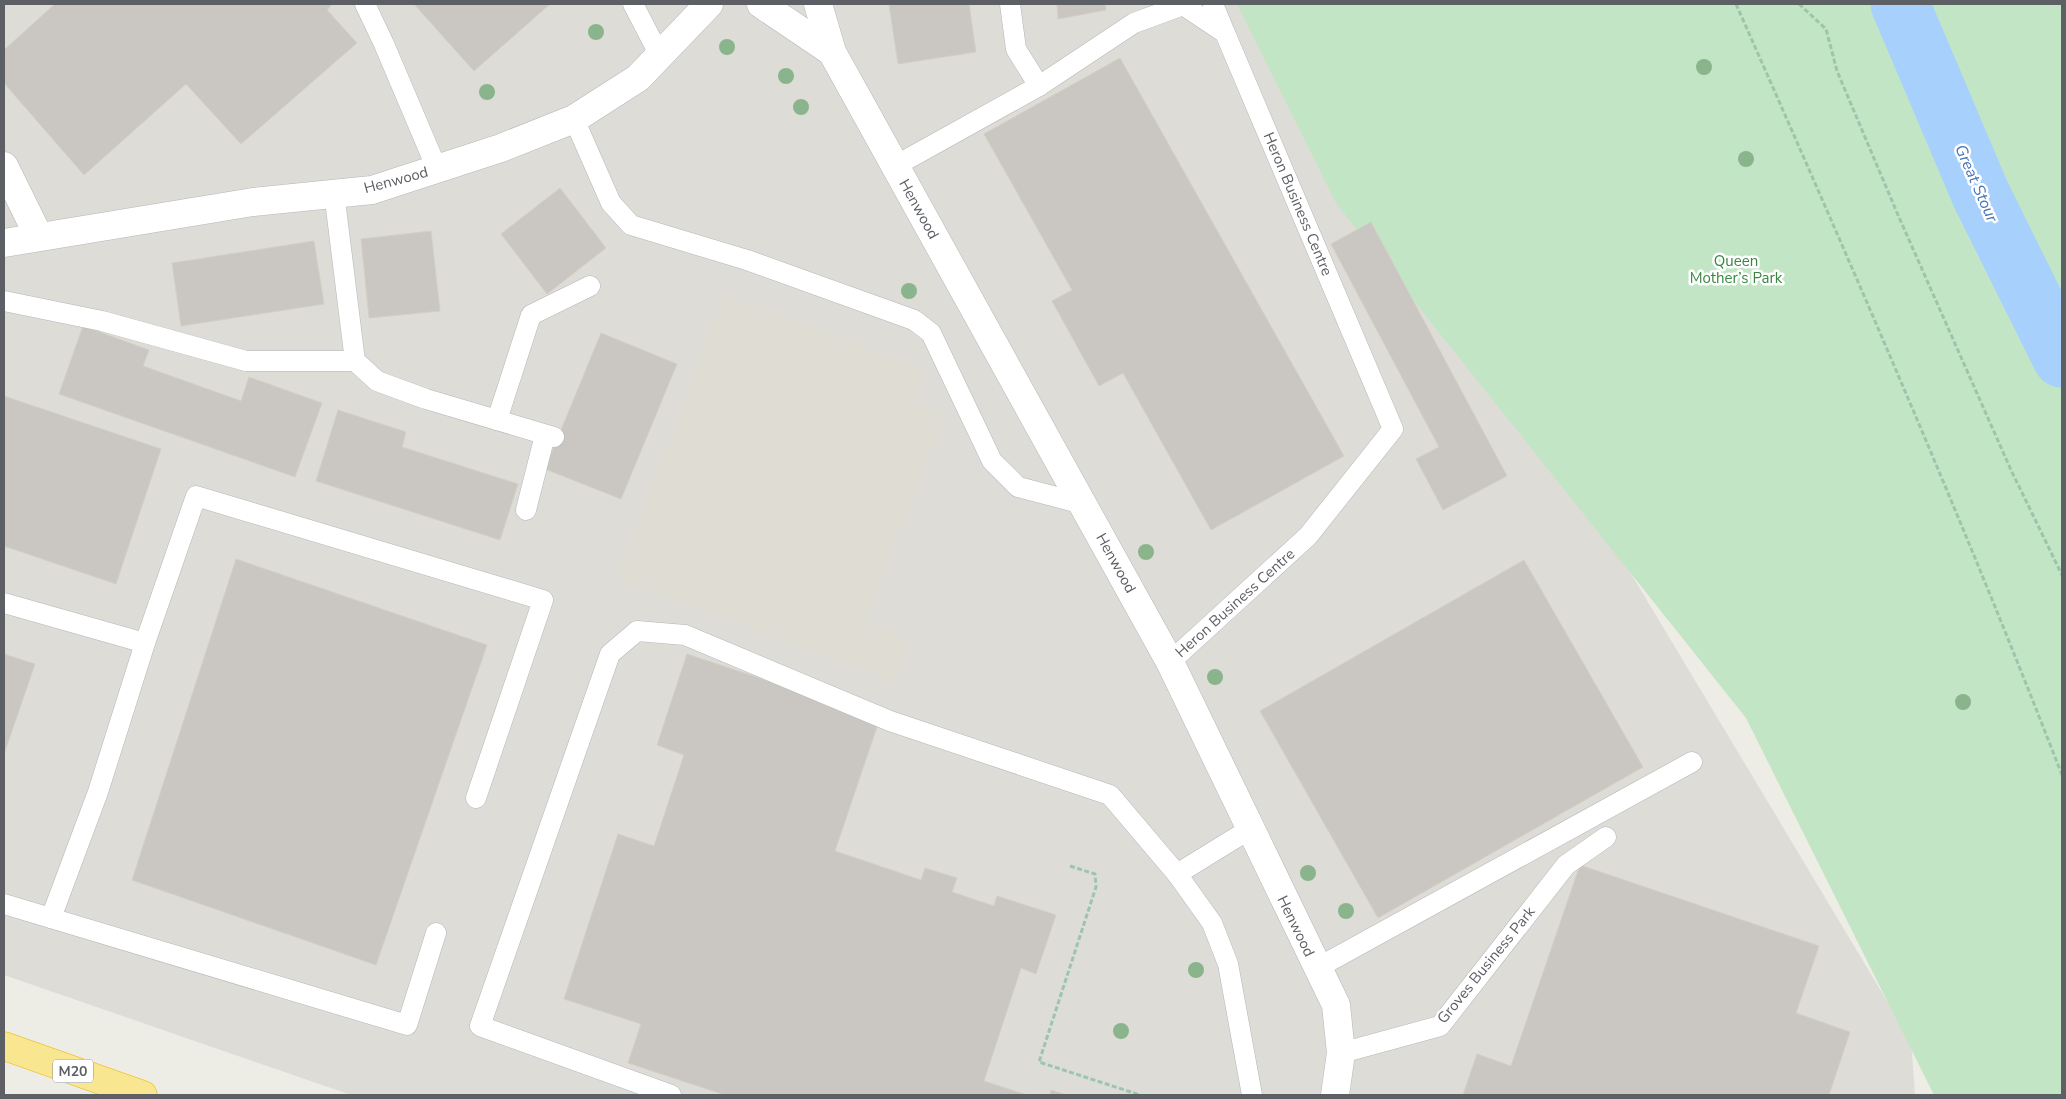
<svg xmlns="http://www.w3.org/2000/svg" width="2066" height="1099" viewBox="0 0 2066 1099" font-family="'Nunito Sans',sans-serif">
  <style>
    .industrial { fill: #dddcd7 }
    .education { fill: #dedcd3 }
    .green { fill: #c2e5c5 }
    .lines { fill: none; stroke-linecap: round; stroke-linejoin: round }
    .river { stroke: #a7d1fc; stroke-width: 59 }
    .building { fill: #cac7c2; stroke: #d3cfc3 }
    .service-casing { stroke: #b5b6bb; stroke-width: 21 }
    .minor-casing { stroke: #b5b6bb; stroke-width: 29 }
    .motorway-casing { stroke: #eab409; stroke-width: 29 }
    .path { stroke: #9cc5ab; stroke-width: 3; stroke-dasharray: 5 2.5; stroke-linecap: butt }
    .service { stroke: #fff; stroke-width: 20 }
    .minor { stroke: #fff; stroke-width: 28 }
    .motorway { stroke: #f9e691; stroke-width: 28 }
    .tree { fill: #8ab48c }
    .labels { text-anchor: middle; stroke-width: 5; stroke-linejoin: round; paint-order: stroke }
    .shield { fill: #fff; stroke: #8d8f92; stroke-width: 1 }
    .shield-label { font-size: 14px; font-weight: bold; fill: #5c5f64 }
    .street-label { font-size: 15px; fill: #5c5f64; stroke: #fff }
    .park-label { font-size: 15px; fill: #398643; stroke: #fff }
    .water-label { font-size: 16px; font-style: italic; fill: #4775b6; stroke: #fff }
  </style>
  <rect width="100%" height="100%" fill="#eeede5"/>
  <polygon class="industrial" points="4,4 1257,4 1473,310 1911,1041 1915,1095 351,1095 4,975"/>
  <polygon class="education" points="724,293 927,370 915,403 945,414 865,623 909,640 894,682 616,578"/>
  <polygon class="green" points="1237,4 2062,4 2062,1095 1934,1095 1746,718 1336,203"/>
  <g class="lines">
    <polyline class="river" points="1900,4 1981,195 2062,358"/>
  </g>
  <g class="building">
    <polygon points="55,4 332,4 327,10 357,43 241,144 186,84 84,175 4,83 4,50"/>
    <polygon points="414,4 550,4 474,71"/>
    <polygon points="889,4 969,4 976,52 898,64"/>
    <polygon points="1057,4 1105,4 1106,10 1058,19"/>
    <polygon points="1120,58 1344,456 1211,530 1123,373 1099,386 1052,301 1072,290 984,134"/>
    <polygon points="560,188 606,248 547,294 501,234"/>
    <polygon points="1371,222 1507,476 1443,510 1416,459 1439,447 1331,244"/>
    <polygon points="431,231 440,311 369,318 361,239"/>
    <polygon points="314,241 324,304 181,326 172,263"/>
    <polygon points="83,326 149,350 143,366 241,401 249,377 322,403 295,477 59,394"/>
    <polygon points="601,333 677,364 621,499 545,469"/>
    <polygon points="4,396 161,449 116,584 4,546"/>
    <polygon points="338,410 406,432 402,447 518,484 500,540 316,481"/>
    <polygon points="236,559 487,645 376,965 132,880"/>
    <polygon points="1524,560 1643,767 1378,918 1260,711"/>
    <polygon points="4,654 35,664 4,754"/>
    <polygon points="687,654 880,718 835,851 921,880 925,868 957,878 952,892 994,906 997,896 1056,915 1036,974 1021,968 984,1081 1027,1095 725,1095 628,1063 641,1024 564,999 618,834 654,846 684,755 657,745"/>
    <polygon points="1580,865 1819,946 1796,1013 1850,1032 1829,1095 1463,1095 1477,1054 1511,1066"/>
    <polygon points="1051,1090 1066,1095 1050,1095"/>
  </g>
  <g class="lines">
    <defs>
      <g id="service">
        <polyline points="365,4 384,44 437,169"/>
        <polyline points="633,4 660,56"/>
        <polyline points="1010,4 1016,49 1039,86"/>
        <polyline points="1213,4 1225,33"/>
        <polyline points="574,119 611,203 631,225 747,260 914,320 931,333 992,461 1018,487 1083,504"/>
        <polyline points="895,166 1039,86 1134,23 1183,5 1225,33 1393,429 1308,536 1170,662"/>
        <polyline points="334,192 355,361 377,381 426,399 554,437"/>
        <polyline points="4,301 102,321 246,361 355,361"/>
        <polyline points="497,420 531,315 590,286"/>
        <polyline points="526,510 545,435"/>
        <polyline points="4,603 145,643 196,496 543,600 476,798"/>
        <polyline points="1177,874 1250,829"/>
        <polyline points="4,904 407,1025 436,933"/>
        <polyline points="51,918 98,792 145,643"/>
        <polyline points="1317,968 1692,762"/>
        <polyline points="1341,1053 1440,1026 1566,865 1606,837"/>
        <polyline points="671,1095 480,1026 610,654 637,631 685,635 890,721 1110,795 1177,874 1212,923 1228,964 1252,1095"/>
      </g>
      <g id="minor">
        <polyline points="761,4 832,52"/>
        <polyline points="818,4 832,52 1170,662 1336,1005 1341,1053 1335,1095"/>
        <polyline points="4,166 39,237"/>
        <polyline points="4,243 253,202 372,190 501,148 574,119 638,78 709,4"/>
      </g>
      <polyline id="motorway" points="4,1046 143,1095"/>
    </defs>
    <use href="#service" class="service-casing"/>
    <use href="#minor" class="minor-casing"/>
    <use href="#motorway" class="motorway-casing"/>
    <g class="path">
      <path d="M1736,4c113,255 225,511 326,771"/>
      <polyline points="1799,4 1826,29 1837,71 1898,215 2011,470 2062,575"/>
      <polyline points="1070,866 1095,874 1096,887 1039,1062 1140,1095"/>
    </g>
    <use href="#service" class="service"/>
    <use href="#minor" class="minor"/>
    <use href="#motorway" class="motorway"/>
  </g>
  <g class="tree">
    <circle cx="596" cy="32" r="8"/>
    <circle cx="727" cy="47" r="8"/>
    <circle cx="1704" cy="67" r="8"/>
    <circle cx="786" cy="76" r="8"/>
    <circle cx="487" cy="92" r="8"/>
    <circle cx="801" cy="107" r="8"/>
    <circle cx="1746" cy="159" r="8"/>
    <circle cx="909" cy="291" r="8"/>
    <circle cx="1146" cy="552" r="8"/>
    <circle cx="1215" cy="677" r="8"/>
    <circle cx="1963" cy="702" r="8"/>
    <circle cx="1308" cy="873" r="8"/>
    <circle cx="1346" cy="911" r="8"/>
    <circle cx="1196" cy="970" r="8"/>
    <circle cx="1121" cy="1031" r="8"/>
  </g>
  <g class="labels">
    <rect class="shield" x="53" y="1059.5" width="40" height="23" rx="4"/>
    <g class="shield-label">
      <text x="73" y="1076">M20</text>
    </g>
    <g class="street-label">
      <text transform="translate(396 180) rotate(-15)" y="5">Henwood</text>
      <text transform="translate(1298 204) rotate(67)" y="5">Heron Business Centre</text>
      <text transform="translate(919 209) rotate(61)" y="5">Henwood</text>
      <text transform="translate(1116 563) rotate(61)" y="5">Henwood</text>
      <text transform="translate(1235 603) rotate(-42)" y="5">Heron Business Centre</text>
      <text transform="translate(1296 926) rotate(64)" y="5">Henwood</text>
      <text transform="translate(1486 965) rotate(-51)" y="5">Groves Business Park</text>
    </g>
    <g class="park-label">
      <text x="1736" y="266">Queen<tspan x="1736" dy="17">Mother’s Park</tspan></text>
    </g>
    <g class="water-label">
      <text transform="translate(1977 183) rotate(66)" y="6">Great Stour</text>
    </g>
  </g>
  <rect width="2066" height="1099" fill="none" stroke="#5c5f64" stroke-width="10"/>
</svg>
